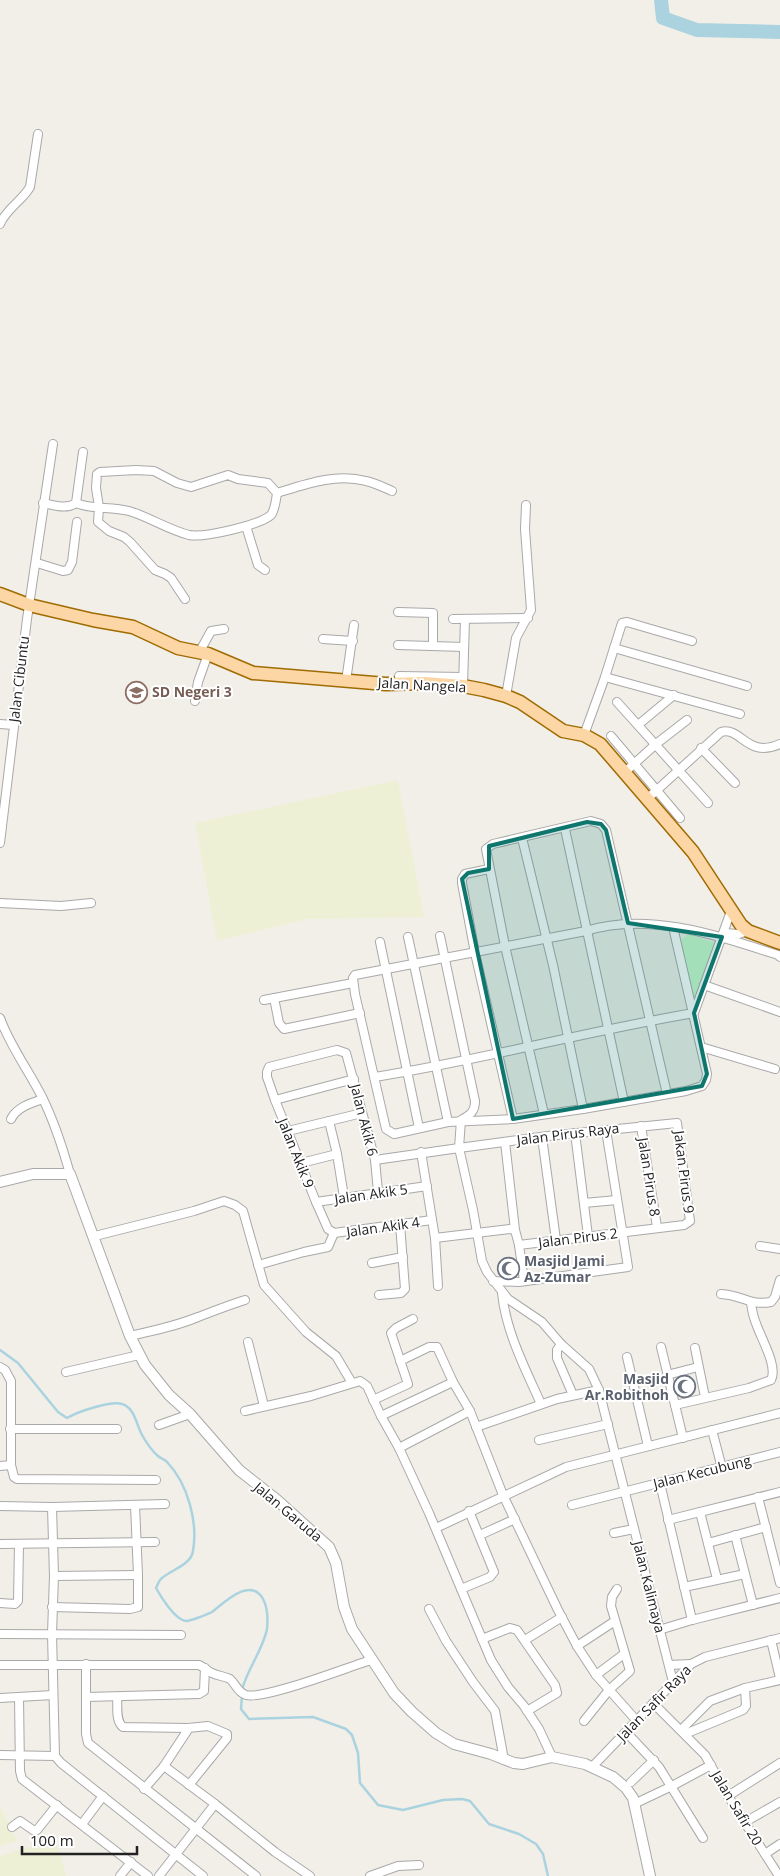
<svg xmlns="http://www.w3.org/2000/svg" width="780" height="1876" viewBox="0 0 780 1876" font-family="'Open Sans',sans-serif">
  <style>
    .farmland { fill: #eef0d5 }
    .park { fill: #c8facc }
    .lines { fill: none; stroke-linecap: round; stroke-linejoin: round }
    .stream { stroke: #aad3df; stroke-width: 2.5 }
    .river { stroke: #aad3df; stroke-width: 14 }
    .minor-casing { stroke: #a9a9a9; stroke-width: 10 }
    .tertiary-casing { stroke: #a9a9a9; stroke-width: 12 }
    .primary-casing { stroke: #a06b00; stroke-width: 15 }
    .minor { stroke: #fff; stroke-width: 8 }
    .tertiary { stroke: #fff; stroke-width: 10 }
    .primary { stroke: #fcd6a4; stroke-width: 12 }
    .marked { fill: #0f766e; fill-opacity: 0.2; stroke: #0f766e; stroke-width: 4; stroke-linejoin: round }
    .labels { text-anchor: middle; stroke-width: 4; stroke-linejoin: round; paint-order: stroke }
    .street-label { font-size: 14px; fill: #222; stroke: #fff }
    .education-label { font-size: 14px; font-weight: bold; fill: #785e54; stroke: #fff; text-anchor: start }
    .worship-label { font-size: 14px; font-weight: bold; fill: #5b616d; stroke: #fff; text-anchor: start }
  </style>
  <rect width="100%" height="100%" fill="#f2efe9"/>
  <g class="farmland">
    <polygon points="398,780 424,917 307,919 217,941 195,823"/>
    <polygon points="0,1805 17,1841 0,1846"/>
    <polygon points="56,1839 66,1876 0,1876 0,1856"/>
  </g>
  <polygon class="park" points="688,934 715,943 696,1002 693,1001 680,941"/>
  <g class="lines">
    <g class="stream">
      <path d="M0,1350l18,13 40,49 9,6c10,-6 45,-18 55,-14 13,4 14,20 20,31 4,7 10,16 16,21 3,3 7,3 9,6 21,22 31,60 26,89 -2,14 -22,19 -31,27 -3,2 -4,6 -6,10 5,9 19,32 30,33 5,0 22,-7 26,-9 12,-9 38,-36 51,-13 5,9 5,20 4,30 -4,21 -20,40 -25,61"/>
      <polyline points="242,1695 241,1709 249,1719 313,1717 346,1729 352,1735 358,1753 360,1783 378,1805 403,1810 443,1800 462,1799 470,1801 489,1824 519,1834 536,1844 543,1854 548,1876"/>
    </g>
    <polyline class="river" points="661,0 663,18 697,30 780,32"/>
    <defs>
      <g id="minor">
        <path d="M0,224c6,-15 22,-23 30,-37l8,-53"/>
        <path d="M277,493c29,-9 59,-20 89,-12 9,2 17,6 26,10"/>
        <path d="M43,503c11,2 23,7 33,0l7,-51"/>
        <path d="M76,503c16,7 35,3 53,8 20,6 40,19 60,24 15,3 71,-10 82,-20 4,-5 5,-15 6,-22l-9,-10 -30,-4 -10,-4 -37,12 -14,-4 -23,-12 -18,-1 -36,2 -3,2 -1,14 3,19 -1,15 11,9 15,6 6,5 25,28 10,4 6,4 14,21"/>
        <polyline points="246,526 258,565 265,570"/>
        <polyline points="37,563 63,571 68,570 72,562 77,522"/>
        <polyline points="398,612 433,613 433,646"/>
        <polyline points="453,619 528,618"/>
        <polyline points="323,639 353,641"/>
        <polyline points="398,645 464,647"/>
        <polyline points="614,648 747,686"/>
        <polyline points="200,651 211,631 224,629"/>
        <polyline points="399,676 463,677"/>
        <polyline points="605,677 740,714"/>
        <polyline points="346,681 354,625"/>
        <polyline points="463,686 465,619"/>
        <polyline points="506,696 516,638 531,610 525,529 526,505"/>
        <polyline points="195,701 198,682 208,654"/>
        <polyline points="617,702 708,803"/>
        <polyline points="0,724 13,725"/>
        <polyline points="638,725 674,695"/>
        <polyline points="584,735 605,677 622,623 627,622 692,641"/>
        <polyline points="611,736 680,818"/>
        <polyline points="701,748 735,783"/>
        <polyline points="625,772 656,744 687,720"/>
        <path d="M647,799l74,-67c20,-6 26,27 59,12"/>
        <polyline points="565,829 624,1102"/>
        <polyline points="522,838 553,965 583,1109"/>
        <polyline points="0,843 27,619 53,444"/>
        <polyline points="489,869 465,874 462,879 462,883 475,953 513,1119"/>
        <polyline points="0,903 61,906 91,903"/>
        <path d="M673,927l34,147 -1,6 -4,6 -16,5 -103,18 -70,10 -65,3 -54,12 -8,-5 -31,-135 -2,-16 2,-3 231,-44c62,-20 133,5 192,24l2,2"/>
        <polyline points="724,933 739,934 748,931"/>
        <polyline points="408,937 448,1122"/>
        <polyline points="380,942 419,1128"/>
        <polyline points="704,985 780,1012"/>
        <polyline points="274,998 279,1023 284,1029 360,1013"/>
        <polyline points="264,1000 353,983"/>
        <path d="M0,1018c10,28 29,53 42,79 12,24 21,52 28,77"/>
        <polyline points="701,1047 775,1069"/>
        <path d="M375,1077c107,-17 212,-46 319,-64l37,-102"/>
        <polyline points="275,1100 354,1079"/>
        <polyline points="544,1114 505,946 486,849 493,844 591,821 601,824 606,830 667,1094"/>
        <path d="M11,1119c6,-12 20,-16 32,-20"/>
        <polyline points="329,1121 337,1154 344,1197"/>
        <polyline points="641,1126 657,1227"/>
        <polyline points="288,1131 362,1113"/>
        <polyline points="575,1133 588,1236"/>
        <polyline points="542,1137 556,1240"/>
        <polyline points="505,1142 515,1230"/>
        <path d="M421,1152l14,86 75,-9 5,1 4,15 165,-20 6,-4 -13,-98 -129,13 -89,12 2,-28c9,-5 14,-8 14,-19l-35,-165"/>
        <polyline points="375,1160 459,1148 473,1210 482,1261 487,1272 508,1299 542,1322 561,1344 589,1369 599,1390 604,1410 673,1682"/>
        <polyline points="301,1163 337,1154"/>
        <polyline points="316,1202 427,1186"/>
        <polyline points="584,1203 617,1200"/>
        <polyline points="334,1233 328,1229 316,1202 275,1100 267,1077 267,1072 269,1067 337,1050 346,1053 375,1160 378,1192"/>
        <polyline points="334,1233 432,1220"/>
        <polyline points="95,1236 194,1211 224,1201 235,1205 243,1211 264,1285 306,1332 336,1356 352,1383"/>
        <polyline points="435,1238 438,1286"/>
        <polyline points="519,1245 524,1281"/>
        <polyline points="760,1246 780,1249"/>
        <polyline points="372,1263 403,1257"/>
        <polyline points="258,1265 304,1252 328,1247 334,1233"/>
        <polyline points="493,1281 519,1282 628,1267 606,1130"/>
        <path d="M502,1293c4,39 23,75 39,111"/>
        <path d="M721,1294c21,1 29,12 50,8l4,-5 5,-17"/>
        <polyline points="379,1295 401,1293 405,1289 400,1224"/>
        <path d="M130,1336c23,-5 46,-10 68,-19 16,-6 31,-12 47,-17"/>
        <polyline points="248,1342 264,1406"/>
        <polyline points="561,1344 557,1350 557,1358 573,1395"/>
        <polyline points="661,1347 683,1438"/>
        <polyline points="695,1348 705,1397"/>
        <polyline points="627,1357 648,1446"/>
        <polyline points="400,1361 429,1347 437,1347 453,1382 470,1411 503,1495 558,1610 577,1646 596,1675 636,1720"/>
        <polyline points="0,1367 5,1370 11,1381 11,1465 14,1477 17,1479 156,1480"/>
        <polyline points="66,1372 139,1355"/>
        <polyline points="667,1375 698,1367"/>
        <polyline points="453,1382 381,1416 399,1448 429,1513 491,1660 508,1687 524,1706 539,1729 552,1757"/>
        <polyline points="373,1400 408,1384 391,1333 396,1328 413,1319"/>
        <path d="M675,1405l74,-17 22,-8c7,-13 -9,-40 -14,-54 -3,-7 -5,-15 -6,-23"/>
        <polyline points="245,1411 311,1396 360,1381 367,1386 381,1416"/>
        <polyline points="159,1425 190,1414"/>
        <polyline points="476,1427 557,1399 599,1390"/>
        <polyline points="10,1429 117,1429"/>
        <polyline points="712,1430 722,1468"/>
        <polyline points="539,1440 608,1424"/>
        <polyline points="399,1448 470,1411"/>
        <polyline points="0,1466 11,1465"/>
        <polyline points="660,1483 692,1620"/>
        <polyline points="758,1497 780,1583"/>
        <polyline points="572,1505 780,1452"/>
        <polyline points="0,1506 52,1507 54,1576 52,1634 55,1756 61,1763 203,1876"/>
        <polyline points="52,1507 165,1504"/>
        <polyline points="700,1512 717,1579"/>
        <polyline points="668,1520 780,1492"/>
        <polyline points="436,1528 566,1467 780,1413"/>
        <polyline points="614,1533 634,1529"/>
        <polyline points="480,1535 515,1519"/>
        <polyline points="735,1535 753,1605"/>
        <polyline points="708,1543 766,1527"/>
        <polyline points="0,1544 155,1542"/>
        <polyline points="54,1576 138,1575"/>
        <polyline points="684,1587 745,1574"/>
        <polyline points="461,1589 490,1577 494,1572 469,1511"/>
        <polyline points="0,1603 15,1604 18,1601 19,1544"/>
        <polyline points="52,1607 130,1609 138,1607 138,1575 135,1505"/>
        <polyline points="429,1609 446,1641 473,1682 495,1711 504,1760"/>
        <polyline points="659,1630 692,1620 780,1598"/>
        <polyline points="0,1634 181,1635"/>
        <polyline points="482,1639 510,1628 517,1630 555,1685 557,1693 527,1711"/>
        <polyline points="525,1640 562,1617"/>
        <polyline points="771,1640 780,1678"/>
        <polyline points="577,1646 615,1621"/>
        <polyline points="86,1664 86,1734 88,1743 256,1876"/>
        <path d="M0,1665h199c5,2 8,6 13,8 6,3 12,3 18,6 6,5 7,13 16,16 18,5 102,-28 125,-35"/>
        <polyline points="669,1665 691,1664"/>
        <polyline points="596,1675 624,1654"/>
        <polyline points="19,1697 20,1771 22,1779 148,1876"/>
        <polyline points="86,1697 199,1694 204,1691 205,1668"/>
        <path d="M117,1697c1,9 -2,24 6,30l65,1 20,-2 19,8v4l-38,47"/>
        <polyline points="0,1698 53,1695"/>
        <polyline points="653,1703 705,1755 728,1796 779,1876"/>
        <polyline points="584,1721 609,1690 630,1671 611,1606 612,1597 617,1589"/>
        <polyline points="681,1730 710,1701 745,1688 780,1680"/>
        <polyline points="626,1732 659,1767 703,1838"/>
        <polyline points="685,1734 743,1710 746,1706 745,1688"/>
        <polyline points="0,1755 55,1756"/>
        <polyline points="164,1766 215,1804 275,1852 310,1876"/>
        <polyline points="593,1766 691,1664 705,1657 780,1638"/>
        <polyline points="631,1782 654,1760"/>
        <polyline points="144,1789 164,1766 189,1728"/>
        <polyline points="728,1796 780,1763"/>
        <polyline points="634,1804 672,1786 711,1765"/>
        <polyline points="745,1822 780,1802"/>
        <polyline points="82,1824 103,1796"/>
        <polyline points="12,1827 20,1821 33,1830 37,1830 57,1805"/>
        <polyline points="765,1854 780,1844"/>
        <polyline points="120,1876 131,1862"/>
        <polyline points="159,1876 215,1804"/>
        <polyline points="370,1876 398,1866 419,1865"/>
      </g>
      <polyline id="tertiary" points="0,1182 33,1174 70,1174 130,1336 145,1365 169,1395 190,1414 239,1470 277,1500 329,1547 336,1563 344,1607 352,1629 394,1693 412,1712 436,1733 454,1744 491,1754 514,1763 523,1764 552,1757 585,1764 613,1777 626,1788 633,1798 650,1876"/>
      <polyline id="primary" points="0,594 29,605 93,620 133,627 178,648 208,654 253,673 386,684 425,683 463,686 484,690 506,696 520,702 563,731 584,735 600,744 693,852 741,925 748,931 780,943"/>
    </defs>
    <use href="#minor" class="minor-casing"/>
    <use href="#tertiary" class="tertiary-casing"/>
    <use href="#primary" class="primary-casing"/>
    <use href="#minor" class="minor"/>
    <use href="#tertiary" class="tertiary"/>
    <use href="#primary" class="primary"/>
  </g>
  <path class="marked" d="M587,822l14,2 5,6 22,93 94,14 -28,76 13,61 -5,12 -189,33 -51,-240 6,-6 21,-4v-23z"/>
  <defs>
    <symbol id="school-ring" viewBox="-11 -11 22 22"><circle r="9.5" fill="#fff" stroke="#8d6e63" stroke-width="1.5"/><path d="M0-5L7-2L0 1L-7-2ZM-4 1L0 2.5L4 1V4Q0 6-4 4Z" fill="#8d6e63"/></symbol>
    <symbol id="mosque-ring" viewBox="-11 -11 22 22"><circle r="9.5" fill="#fff" stroke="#6b7280" stroke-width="1.5"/><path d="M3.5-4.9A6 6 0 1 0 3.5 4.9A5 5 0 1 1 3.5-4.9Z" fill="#6b7280"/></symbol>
  </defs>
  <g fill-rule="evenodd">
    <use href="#school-ring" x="124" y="680" width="25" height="25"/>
    <use href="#mosque-ring" x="496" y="1256" width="25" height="25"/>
    <use href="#mosque-ring" x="672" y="1374" width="25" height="25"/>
  </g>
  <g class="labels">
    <g class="street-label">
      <text transform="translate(19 679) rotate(-83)" y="5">Jalan Cibuntu</text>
      <text transform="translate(422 685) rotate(3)" y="5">Jalan Nangela</text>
      <text transform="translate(364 1120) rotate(76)" y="5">Jalan Akik 6</text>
      <text transform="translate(568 1134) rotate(-7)" y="5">Jalan Pirus Raya</text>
      <text transform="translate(296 1153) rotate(68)" y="5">Jalan Akik 9</text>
      <text transform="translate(684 1172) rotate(83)" y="5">Jakan Pirus 9</text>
      <text transform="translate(649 1177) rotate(81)" y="5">Jalan Pirus 8</text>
      <text transform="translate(371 1194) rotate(-8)" y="5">Jalan Akik 5</text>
      <text transform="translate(383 1227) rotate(-8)" y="5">Jalan Akik 4</text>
      <text transform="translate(578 1238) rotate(-7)" y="5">Jalan Pirus 2</text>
      <text transform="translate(702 1472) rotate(-14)" y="5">Jalan Kecubung</text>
      <text transform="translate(288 1512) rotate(40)" y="5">Jalan Garuda</text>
      <text transform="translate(649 1587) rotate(76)" y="5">Jalan Kalimaya</text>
      <text transform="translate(654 1703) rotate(-46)" y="5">Jalan Safir Raya</text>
      <text transform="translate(737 1808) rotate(59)" y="5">Jalan Safir 20</text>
    </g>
    <g class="education-label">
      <text x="152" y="697">SD Negeri 3</text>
    </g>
    <g class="worship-label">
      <text x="524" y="1266">Masjid Jami<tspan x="524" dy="16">Az-Zumar</tspan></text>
      <text x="669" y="1384" text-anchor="end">Masjid<tspan x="669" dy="16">Ar.Robithoh</tspan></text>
    </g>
  </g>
  <path d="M22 1846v8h115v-8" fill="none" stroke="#222222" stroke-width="2.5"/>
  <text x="30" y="1846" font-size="15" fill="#222222" stroke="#ffffff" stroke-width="4" paint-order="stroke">100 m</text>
</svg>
